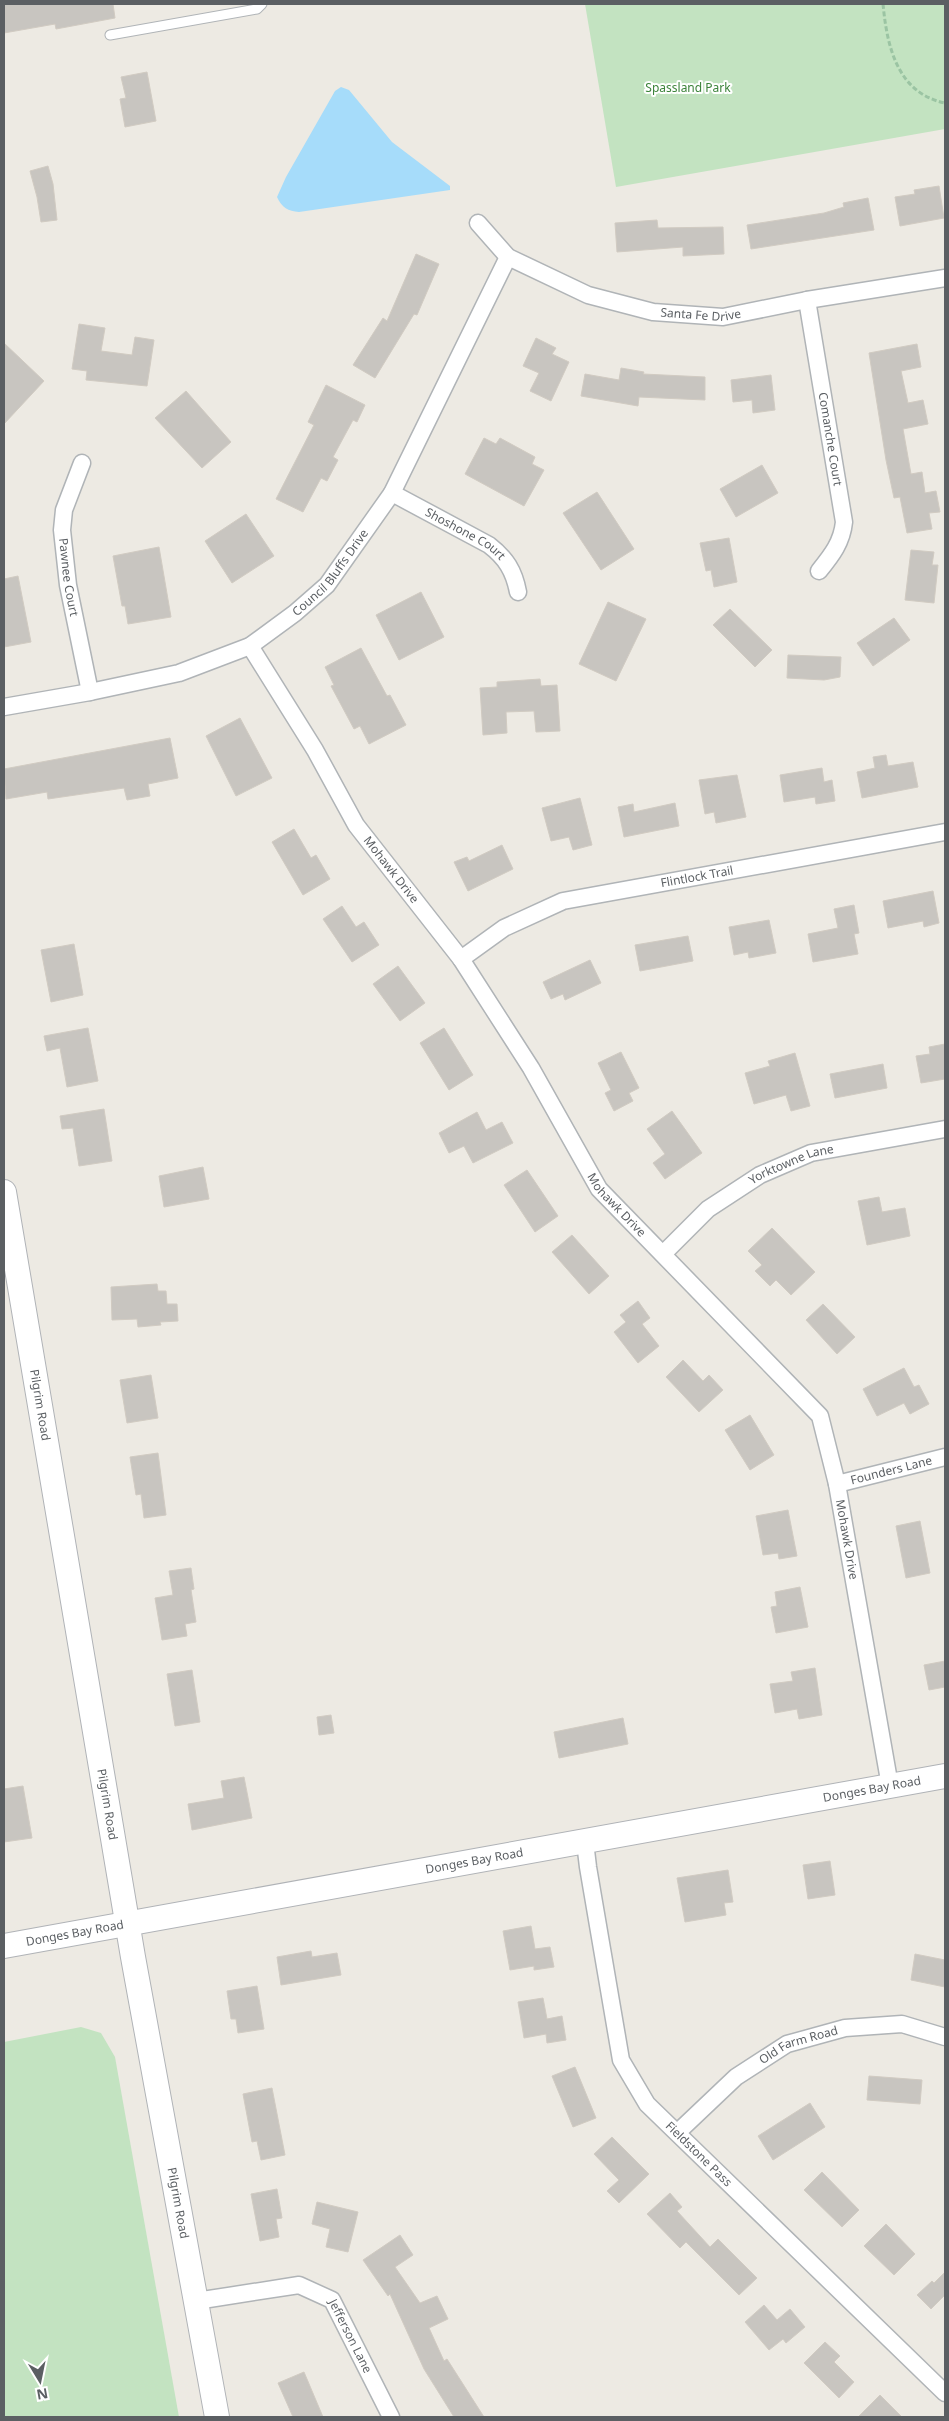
<svg xmlns="http://www.w3.org/2000/svg" width="949" height="2421" viewBox="0 0 949 2421" font-family="'Noto Sans',sans-serif">
  <style>
    .green { fill: #c3e3c1 }
    .water { fill: #a6dcfa }
    .building { fill: #c8c5c0; stroke: #d1cbc2 }
    .lines { fill: none; stroke-linecap: round; stroke-linejoin: round }
    .lane-casing { stroke: #b0b4b7; stroke-width: 11 }
    .street-casing { stroke: #b0b4b7; stroke-width: 19 }
    .secondary-casing { stroke: #b0b3b7; stroke-width: 26 }
    .path { stroke: #9bc4a3; stroke-width: 3; stroke-dasharray: 5 2.5; stroke-linecap: butt }
    .lane { stroke: #fff; stroke-width: 9 }
    .street { stroke: #fff; stroke-width: 16 }
    .secondary { stroke: #fff; stroke-width: 24 }
    .labels { text-anchor: middle; stroke-width: 4; stroke-linejoin: round; paint-order: stroke }
    .park-label { font-size: 12px; fill: #3c833a; stroke: #fff }
    .street-label { font-size: 12px; fill: #5b5f63; stroke: #fff }
  </style>
  <rect width="100%" height="100%" fill="#edeae3"/>
  <g class="green">
    <polygon points="585,4 945,4 945,129 616,187"/>
    <polygon points="81,2027 101,2033 115,2057 179,2417 4,2417 4,2042"/>
  </g>
  <path class="water" d="M341,87l8,3 43,52 58,44v4l-151,22c-11,-1 -17,-4 -22,-15l9,-20 49,-86z"/>
  <g class="building">
    <polygon points="4,4 113,4 115,18 56,29 55,24 4,33"/>
    <polygon points="147,72 156,121 125,127 120,99 126,98 121,77"/>
    <polygon points="48,166 53,184 57,220 41,222 37,197 30,171"/>
    <polygon points="939,186 944,218 900,226 895,197 915,194 914,190"/>
    <polygon points="868,198 874,230 751,249 747,225 824,213 844,207 843,203"/>
    <polygon points="657,220 658,228 723,227 724,254 683,256 683,247 617,252 615,223"/>
    <polygon points="416,254 439,264 417,315 414,314 375,378 353,365 383,318 387,321"/>
    <polygon points="79,324 105,328 101,351 132,355 135,337 154,340 147,386 86,380 87,371 72,369"/>
    <polygon points="536,338 556,348 552,354 569,362 551,401 530,391 539,373 523,366"/>
    <polygon points="4,343 44,381 4,424"/>
    <polygon points="917,344 921,367 901,371 908,403 923,400 928,424 903,429 911,474 922,472 925,493 936,491 940,512 929,513 932,529 907,533 900,497 894,498 886,460 869,353"/>
    <polygon points="621,368 644,372 643,374 705,377 705,400 639,397 638,406 581,396 585,374 619,380"/>
    <polygon points="771,375 775,410 753,413 752,400 733,402 731,380"/>
    <polygon points="326,385 365,405 357,422 353,420 333,457 338,460 327,481 321,478 303,512 276,499 314,425 308,422"/>
    <polygon points="186,391 231,442 202,468 155,418"/>
    <polygon points="484,438 496,444 500,438 535,457 532,464 544,470 524,506 465,474"/>
    <polygon points="762,465 778,493 736,517 720,489"/>
    <polygon points="597,492 634,549 601,570 563,513"/>
    <polygon points="246,514 274,556 232,583 205,541"/>
    <polygon points="729,538 737,582 714,587 711,570 706,571 700,543"/>
    <polygon points="159,547 171,617 128,624 125,606 122,606 113,556"/>
    <polygon points="911,550 934,552 932,565 938,565 934,603 905,600"/>
    <polygon points="18,576 31,642 4,647 4,579"/>
    <polygon points="421,592 444,637 399,660 376,615"/>
    <polygon points="608,602 646,619 616,681 579,664"/>
    <polygon points="730,609 772,650 755,667 713,625"/>
    <polygon points="894,618 910,640 873,666 857,643"/>
    <polygon points="361,648 387,696 390,695 406,725 369,744 360,726 354,729 331,686 334,685 325,667"/>
    <polygon points="788,655 841,657 840,677 824,680 787,678"/>
    <polygon points="540,679 541,686 557,685 560,731 536,732 534,711 506,712 507,733 483,735 480,688 497,687 497,682"/>
    <polygon points="240,718 272,778 236,796 206,736"/>
    <polygon points="170,738 178,778 148,784 150,796 127,800 124,788 48,799 47,792 6,799 4,769"/>
    <polygon points="886,755 888,766 913,762 918,787 862,798 857,772 875,768 873,757"/>
    <polygon points="822,768 824,782 832,780 835,801 816,804 815,797 784,802 780,775"/>
    <polygon points="737,775 746,817 716,823 714,812 705,814 699,780"/>
    <polygon points="580,798 592,845 573,850 569,837 551,841 542,808"/>
    <polygon points="675,803 679,826 624,837 618,807 633,804 634,812"/>
    <polygon points="294,829 311,858 316,855 330,879 303,895 272,842"/>
    <polygon points="502,845 513,869 468,891 454,862 467,857 469,861"/>
    <polygon points="933,891 939,923 924,927 923,921 888,928 883,901"/>
    <polygon points="854,905 859,933 854,934 858,954 813,962 808,934 838,928 834,909"/>
    <polygon points="342,906 356,927 364,922 379,945 352,962 323,919"/>
    <polygon points="769,920 776,953 749,958 748,952 734,955 729,927"/>
    <polygon points="688,936 693,961 640,971 635,945"/>
    <polygon points="74,944 83,995 51,1002 41,950"/>
    <polygon points="590,960 601,983 565,1000 563,994 551,999 543,982"/>
    <polygon points="398,966 425,1003 400,1021 373,984"/>
    <polygon points="88,1028 98,1081 67,1087 60,1048 47,1051 44,1036"/>
    <polygon points="444,1028 473,1075 449,1090 420,1043"/>
    <polygon points="945,1044 945,1079 921,1083 916,1056 930,1054 929,1047"/>
    <polygon points="621,1052 639,1088 629,1093 633,1101 614,1111 605,1093 611,1090 598,1063"/>
    <polygon points="795,1053 810,1106 791,1111 786,1095 754,1104 745,1073 770,1066 768,1061"/>
    <polygon points="883,1064 887,1088 835,1098 830,1074"/>
    <polygon points="104,1109 112,1161 79,1166 73,1128 62,1129 60,1116"/>
    <polygon points="672,1111 702,1153 665,1179 653,1163 665,1154 647,1129"/>
    <polygon points="477,1112 486,1130 502,1122 513,1143 473,1163 464,1146 449,1153 439,1133"/>
    <polygon points="203,1167 209,1199 164,1207 159,1176"/>
    <polygon points="527,1170 558,1216 535,1232 504,1185"/>
    <polygon points="879,1197 882,1212 905,1208 910,1236 867,1245 858,1201"/>
    <polygon points="772,1228 815,1272 791,1295 776,1280 770,1286 755,1271 762,1265 748,1251"/>
    <polygon points="572,1235 609,1276 589,1294 552,1252"/>
    <polygon points="157,1284 158,1291 166,1291 167,1304 177,1304 178,1321 160,1322 161,1325 138,1327 137,1319 112,1320 111,1287"/>
    <polygon points="638,1301 650,1318 642,1324 659,1346 638,1363 614,1332 626,1322 620,1315"/>
    <polygon points="823,1304 855,1337 837,1354 806,1320"/>
    <polygon points="683,1360 703,1381 709,1375 723,1390 699,1412 666,1377"/>
    <polygon points="904,1368 914,1387 919,1385 929,1404 910,1414 904,1403 877,1416 863,1389"/>
    <polygon points="151,1375 158,1418 127,1423 120,1380"/>
    <polygon points="750,1415 774,1455 750,1470 725,1430"/>
    <polygon points="158,1453 166,1515 144,1518 141,1494 136,1495 130,1457"/>
    <polygon points="788,1510 797,1556 779,1559 778,1553 763,1555 756,1516"/>
    <polygon points="920,1521 930,1573 906,1578 896,1526"/>
    <polygon points="191,1568 194,1589 191,1590 196,1622 185,1624 187,1636 162,1640 155,1598 173,1595 169,1571"/>
    <polygon points="800,1587 808,1627 776,1633 771,1607 777,1606 775,1592"/>
    <polygon points="945,1661 945,1687 929,1690 924,1665"/>
    <polygon points="815,1668 822,1715 799,1719 797,1709 775,1713 770,1684 793,1681 791,1672"/>
    <polygon points="192,1670 200,1722 175,1726 167,1674"/>
    <polygon points="331,1715 334,1733 319,1735 317,1717"/>
    <polygon points="623,1718 628,1744 559,1758 554,1732"/>
    <polygon points="244,1777 252,1818 192,1830 188,1804 224,1798 221,1781"/>
    <polygon points="23,1786 32,1838 4,1842 4,1789"/>
    <polygon points="830,1861 835,1895 808,1899 803,1865"/>
    <polygon points="728,1870 733,1902 724,1903 726,1915 685,1922 677,1878"/>
    <polygon points="531,1926 535,1949 550,1947 554,1967 534,1970 534,1966 510,1970 503,1931"/>
    <polygon points="311,1951 312,1957 337,1953 341,1975 281,1985 277,1957"/>
    <polygon points="915,1954 945,1960 945,1987 911,1980"/>
    <polygon points="257,1986 264,2029 238,2033 236,2019 231,2019 227,1991"/>
    <polygon points="543,1998 547,2019 562,2016 566,2040 547,2043 546,2034 524,2038 518,2002"/>
    <polygon points="575,2067 596,2118 573,2127 552,2076"/>
    <polygon points="869,2076 922,2080 920,2104 867,2100"/>
    <polygon points="272,2088 285,2155 261,2160 257,2141 252,2142 243,2094"/>
    <polygon points="810,2103 825,2127 773,2160 758,2136"/>
    <polygon points="612,2137 649,2174 619,2203 607,2191 619,2180 594,2154"/>
    <polygon points="822,2172 859,2210 842,2227 804,2190"/>
    <polygon points="277,2189 282,2218 276,2219 279,2237 260,2241 251,2194"/>
    <polygon points="670,2193 682,2207 677,2211 710,2247 718,2239 757,2278 739,2295 686,2242 680,2248 647,2214"/>
    <polygon points="317,2202 358,2212 348,2252 326,2247 330,2229 312,2224"/>
    <polygon points="886,2224 915,2254 894,2275 864,2246"/>
    <polygon points="400,2235 413,2255 395,2267 420,2303 437,2296 448,2319 429,2328 444,2361 447,2359 484,2417 454,2417 424,2369 390,2294 388,2296 363,2260"/>
    <polygon points="945,2272 945,2295 931,2309 917,2295 932,2281 934,2283"/>
    <polygon points="764,2305 777,2320 790,2309 805,2327 786,2343 783,2339 769,2350 745,2322"/>
    <polygon points="825,2342 840,2356 834,2362 854,2382 839,2398 804,2363"/>
    <polygon points="304,2372 323,2417 293,2417 278,2383"/>
    <polygon points="880,2395 902,2417 858,2417"/>
  </g>
  <g class="lines">
    <defs>
      <polyline id="lane" points="110,35 257,9 262,4"/>
      <g id="street">
        <path id="s1" d="M478,223l30,34 80,38 65,17 70,5 84,-17 138,-22"/>
        <path id="s2" d="M807,300l37,222c-2,20 -12,33 -25,49"/>
        <path id="s3" d="M82,463l-18,47 -2,20 6,55 22,107"/>
        <path id="s4" d="M392,493l97,52c17,13 25,26 29,47"/>
        <path id="s5" d="M250,646l65,104 41,75 105,134 70,109 68,121 221,227 17,68 53,302"/>
        <path id="s6" d="M4,707l86,-15 89,-19 71,-27 45,-33 32,-28 65,-92 116,-236"/>
        <path id="s7" d="M461,959l43,-31 59,-27 382,-69"/>
        <path id="s8" d="M663,1254l45,-45 52,-34 51,-22 134,-24"/>
        <path id="s9" d="M837,1484l108,-27"/>
        <path id="s10" d="M585,1842l3,25 33,193 26,44 298,289"/>
        <path id="s11" d="M678,2132l58,-55 51,-33 58,-16 57,-4 43,13"/>
        <path id="s12" d="M196,2301l103,-16 33,15 59,117"/>
      </g>
      <g id="secondary">
        <path id="s13" d="M4,1192l129,765 84,460"/>
        <path id="s14" d="M4,1946l941,-170"/>
      </g>
    </defs>
    <use href="#lane" class="lane-casing"/>
    <use href="#street" class="street-casing"/>
    <use href="#secondary" class="secondary-casing"/>
    <path class="path" d="M883,4c4,42 14,89 62,99"/>
    <use href="#lane" class="lane"/>
    <use href="#street" class="street"/>
    <use href="#secondary" class="secondary"/>
  </g>
  <g class="labels">
    <g class="park-label">
      <text x="688" y="92">Spassland Park</text>
    </g>
    <g class="street-label">
      <text dy="4" stroke="none"><textPath href="#s1" startOffset="249">Santa Fe Drive</textPath></text>
      <text dy="4" stroke="none"><textPath href="#s2" startOffset="141">Comanche Court</textPath></text>
      <text dy="4" stroke="none"><textPath href="#s4" startOffset="84">Shoshone Court</textPath></text>
      <text dy="4" stroke="none"><textPath href="#s6" startOffset="364">Council Bluffs Drive</textPath></text>
      <text dy="4" stroke="none"><textPath href="#s3" startOffset="118">Pawnee Court</textPath></text>
      <text dy="4" stroke="none"><textPath href="#s5" startOffset="265">Mohawk Drive</textPath></text>
      <text dy="4" stroke="none"><textPath href="#s7" startOffset="254">Flintlock Trail</textPath></text>
      <text dy="4" stroke="none"><textPath href="#s8" startOffset="159">Yorktowne Lane</textPath></text>
      <text dy="4" stroke="none"><textPath href="#s5" startOffset="670">Mohawk Drive</textPath></text>
      <text dy="4" stroke="none"><textPath href="#s13" startOffset="216">Pilgrim Road</textPath></text>
      <text dy="4" stroke="none"><textPath href="#s9" startOffset="56">Founders Lane</textPath></text>
      <text dy="4" stroke="none"><textPath href="#s5" startOffset="1090">Mohawk Drive</textPath></text>
      <text dy="4" stroke="none"><textPath href="#s14" startOffset="882">Donges Bay Road</textPath></text>
      <text dy="4" stroke="none"><textPath href="#s13" startOffset="621">Pilgrim Road</textPath></text>
      <text dy="4" stroke="none"><textPath href="#s14" startOffset="478">Donges Bay Road</textPath></text>
      <text dy="4" stroke="none"><textPath href="#s14" startOffset="72">Donges Bay Road</textPath></text>
      <text dy="4" stroke="none"><textPath href="#s11" startOffset="151">Old Farm Road</textPath></text>
      <text dy="4" stroke="none"><textPath href="#s10" startOffset="344">Fieldstone Pass</textPath></text>
      <text dy="4" stroke="none"><textPath href="#s13" startOffset="1026">Pilgrim Road</textPath></text>
      <text dy="4" stroke="none"><textPath href="#s12" startOffset="181">Jefferson Lane</textPath></text>
    </g>
  </g>
  <rect width="949" height="2421" fill="none" stroke="#5b5f63" stroke-width="10"/>
  <g transform="translate(40 2381) rotate(170)" stroke="#ffffff" stroke-width="4" paint-order="stroke">
  <path d="M0-4L9 19L0 12L-9 19Z" fill="#5b5f63"/>
  <text y="-8" font-size="14" font-weight="bold" text-anchor="middle" fill="#5b5f63">N</text>
  </g>
</svg>
